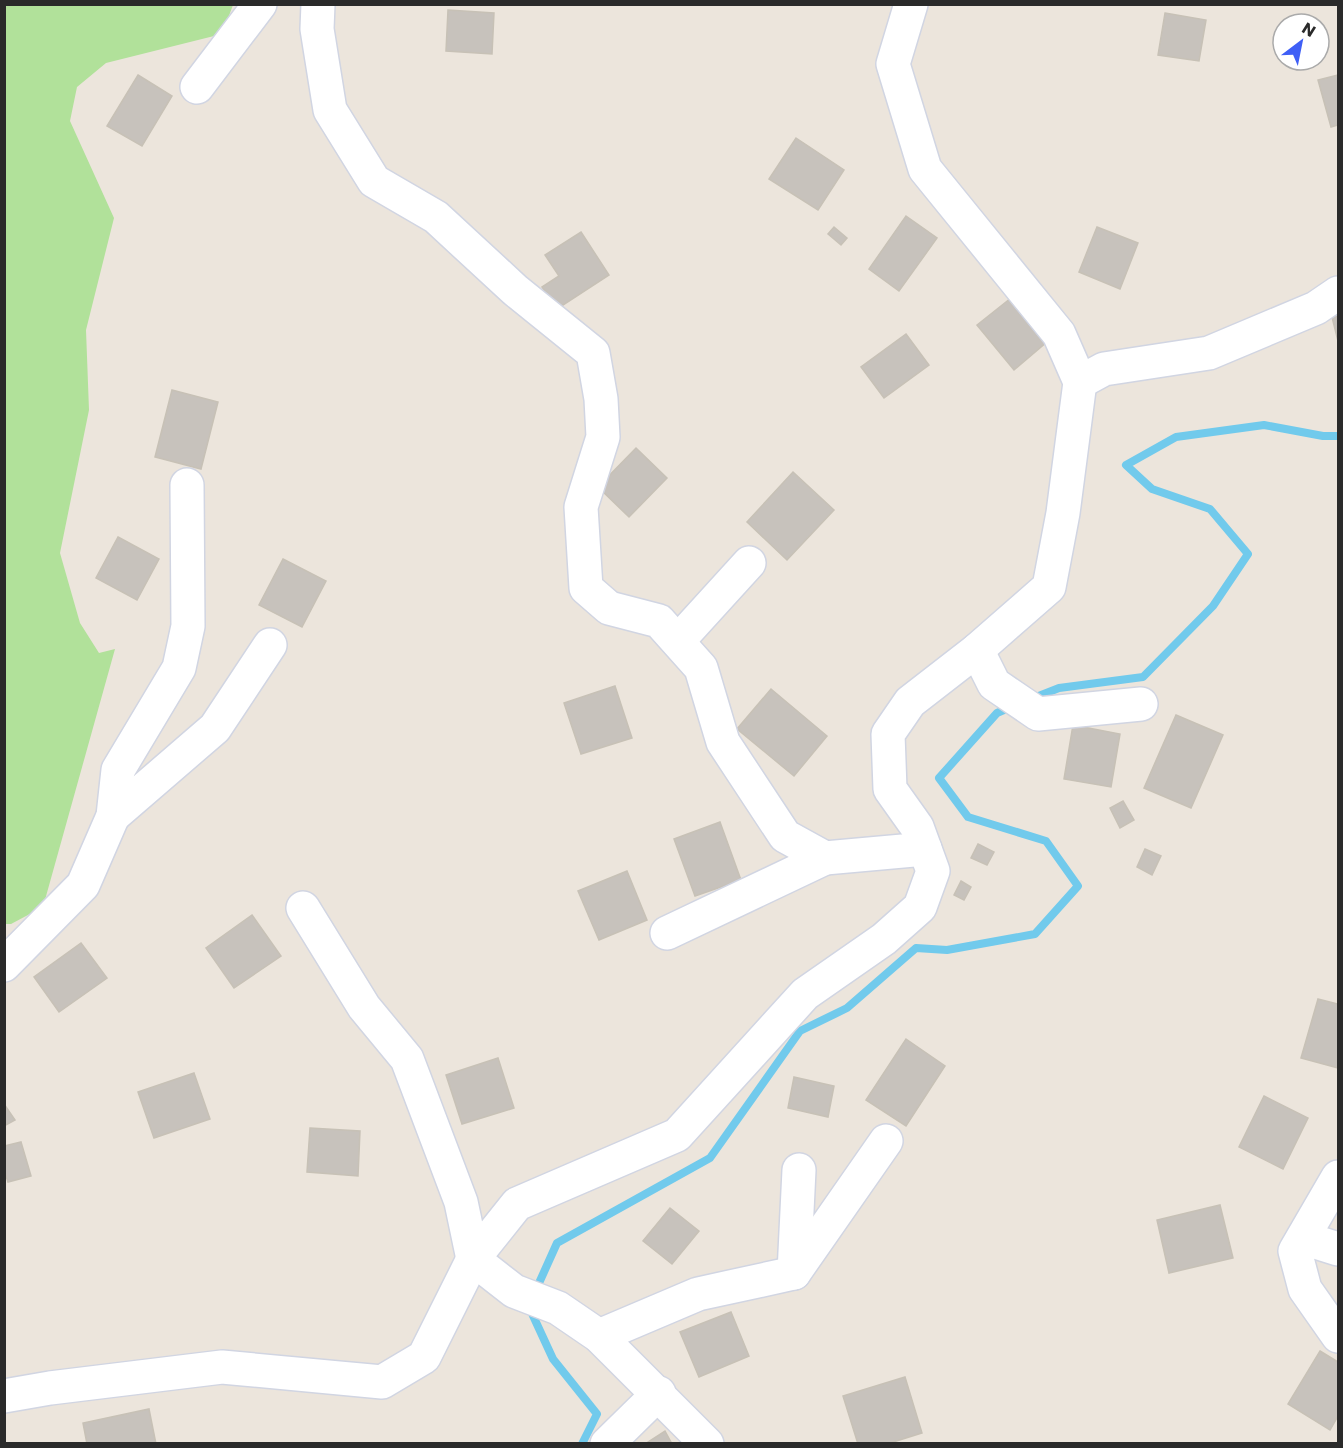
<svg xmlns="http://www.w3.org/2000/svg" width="1343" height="1448" viewBox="0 0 1343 1448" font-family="Poppins,sans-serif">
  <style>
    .green { fill: #b1e19a }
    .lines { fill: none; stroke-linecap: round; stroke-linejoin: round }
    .stream { stroke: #71caec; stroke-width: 8 }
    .building { fill: #c7c2bc; stroke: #c7c1b6; stroke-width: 1.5 }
    .minor-casing { stroke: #d1d5e2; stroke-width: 36 }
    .minor { stroke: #fff; stroke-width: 33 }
  </style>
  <rect width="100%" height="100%" fill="#ece5dc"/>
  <polygon class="green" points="4,5 233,5 222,34 106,63 77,87 70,121 114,218 86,330 89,410 60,553 80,623 99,653 115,649 43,907 11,924 4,924"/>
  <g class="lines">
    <g class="stream">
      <polyline points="1031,699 1059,688 1143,677 1213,606 1248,554 1210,509 1152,489 1126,465 1176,437 1264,425 1323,436 1338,436"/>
      <polyline points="535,1292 557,1243 710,1158 800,1031 847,1008 916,948 947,950 1035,934 1078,886 1046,841 968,817 939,778 997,713 1013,706"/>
      <polyline points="529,1307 553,1359 597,1414 582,1444"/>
    </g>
  </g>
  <g class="building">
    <polygon points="448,10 494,13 492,54 446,51"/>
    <polygon points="1165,13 1206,20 1199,61 1158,55"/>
    <polygon points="138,75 172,96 142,146 107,126"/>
    <polygon points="1338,75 1338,125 1331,127 1318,80"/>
    <polygon points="796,138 844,170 818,210 769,179"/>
    <polygon points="906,216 937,238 899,291 869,269"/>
    <polygon points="834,227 847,238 841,245 828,234"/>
    <polygon points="1097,227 1138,243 1120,289 1079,272"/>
    <polygon points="581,232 609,275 557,309 542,287 559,276 545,255"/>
    <polygon points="1011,298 1047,342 1014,370 977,325"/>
    <polygon points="1338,316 1338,341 1332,317"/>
    <polygon points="906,334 929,365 884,398 861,367"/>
    <polygon points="172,390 218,402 201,469 155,457"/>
    <polygon points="636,448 667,478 629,517 598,487"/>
    <polygon points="793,472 834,510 787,560 747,522"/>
    <polygon points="118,537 159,559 137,600 96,578"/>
    <polygon points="283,559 326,581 302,627 259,605"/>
    <polygon points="615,686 632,738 581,754 564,703"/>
    <polygon points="771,689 827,736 794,776 737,729"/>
    <polygon points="1176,715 1223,735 1191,808 1144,788"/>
    <polygon points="1073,725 1120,734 1111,787 1064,779"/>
    <polygon points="1123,801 1134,820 1120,828 1110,808"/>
    <polygon points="720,822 741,880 695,896 674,839"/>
    <polygon points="978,844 994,852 987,865 971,858"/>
    <polygon points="1145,849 1161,856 1152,875 1137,867"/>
    <polygon points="627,871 647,920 599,940 578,891"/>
    <polygon points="961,881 971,887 964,900 954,895"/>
    <polygon points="252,915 281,956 234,988 206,948"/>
    <polygon points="81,943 107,978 59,1012 34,977"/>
    <polygon points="1318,999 1338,1004 1338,1068 1301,1058"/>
    <polygon points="906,1039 945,1066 906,1126 866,1100"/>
    <polygon points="498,1058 514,1108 462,1124 446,1075"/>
    <polygon points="194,1073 210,1119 154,1138 138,1092"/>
    <polygon points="794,1077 834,1086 828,1117 788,1108"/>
    <polygon points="1264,1096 1308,1118 1283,1169 1239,1147"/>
    <polygon points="4,1104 15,1120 4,1126"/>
    <polygon points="310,1128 360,1131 358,1176 307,1172"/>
    <polygon points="21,1142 31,1176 8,1182 4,1170 4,1146"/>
    <polygon points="1220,1205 1233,1258 1169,1273 1157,1220"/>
    <polygon points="670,1208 699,1231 672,1264 643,1241"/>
    <polygon points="731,1312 749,1356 699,1377 680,1332"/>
    <polygon points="1320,1351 1338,1362 1338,1416 1330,1430 1288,1404"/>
    <polygon points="905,1377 922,1433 887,1444 858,1444 843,1396"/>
    <polygon points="149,1409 156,1444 87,1444 83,1423"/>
    <polygon points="665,1431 672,1444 645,1444"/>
  </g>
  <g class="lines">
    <defs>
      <g id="minor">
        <polyline points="318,4 317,29 330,110 374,181 436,217 515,290 593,353 601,399 603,437 581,507 586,588 609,608 659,621 701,668 723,742 785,836 825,858 925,849"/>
        <polyline points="197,87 260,4"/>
        <polyline points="1080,382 1104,369 1209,353 1316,308 1338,293"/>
        <polyline points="678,641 749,563"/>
        <polyline points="977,650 994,684 1038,714 1141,704"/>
        <polyline points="113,816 215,728 270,645"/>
        <polyline points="303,908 364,1007 407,1059 461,1202 473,1259 514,1291 558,1308 599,1336 707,1444"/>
        <polyline points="667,933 825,858"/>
        <polyline points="4,965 83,885 113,816 118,770 179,668 188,626 187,485"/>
        <polyline points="1338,1177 1295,1251 1305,1289 1338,1336"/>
        <polyline points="1303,1238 1338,1249"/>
        <polyline points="794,1273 799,1170"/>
        <polyline points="599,1336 698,1294 794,1273 886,1141"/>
        <polyline points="4,1396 50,1388 222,1367 382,1382 424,1357 473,1259 517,1204 677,1135 805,994 884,939 920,907 933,871 917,827 890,789 888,734 910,702 977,650 1049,587 1063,513 1080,382 1059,334 925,169 893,64 911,4"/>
        <polyline points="607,1444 659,1393"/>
      </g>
    </defs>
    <use href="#minor" class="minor-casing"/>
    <use href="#minor" class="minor"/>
  </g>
  <rect width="1343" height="1448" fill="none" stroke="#2a2a2a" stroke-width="12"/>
  <g transform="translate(1301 42) rotate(32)"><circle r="28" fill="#ffffff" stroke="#aaaaaa" stroke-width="1.5"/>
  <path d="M0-4.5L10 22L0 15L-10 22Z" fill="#3f5ff6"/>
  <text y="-9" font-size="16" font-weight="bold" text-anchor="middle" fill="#2a2a2a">N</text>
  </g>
</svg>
